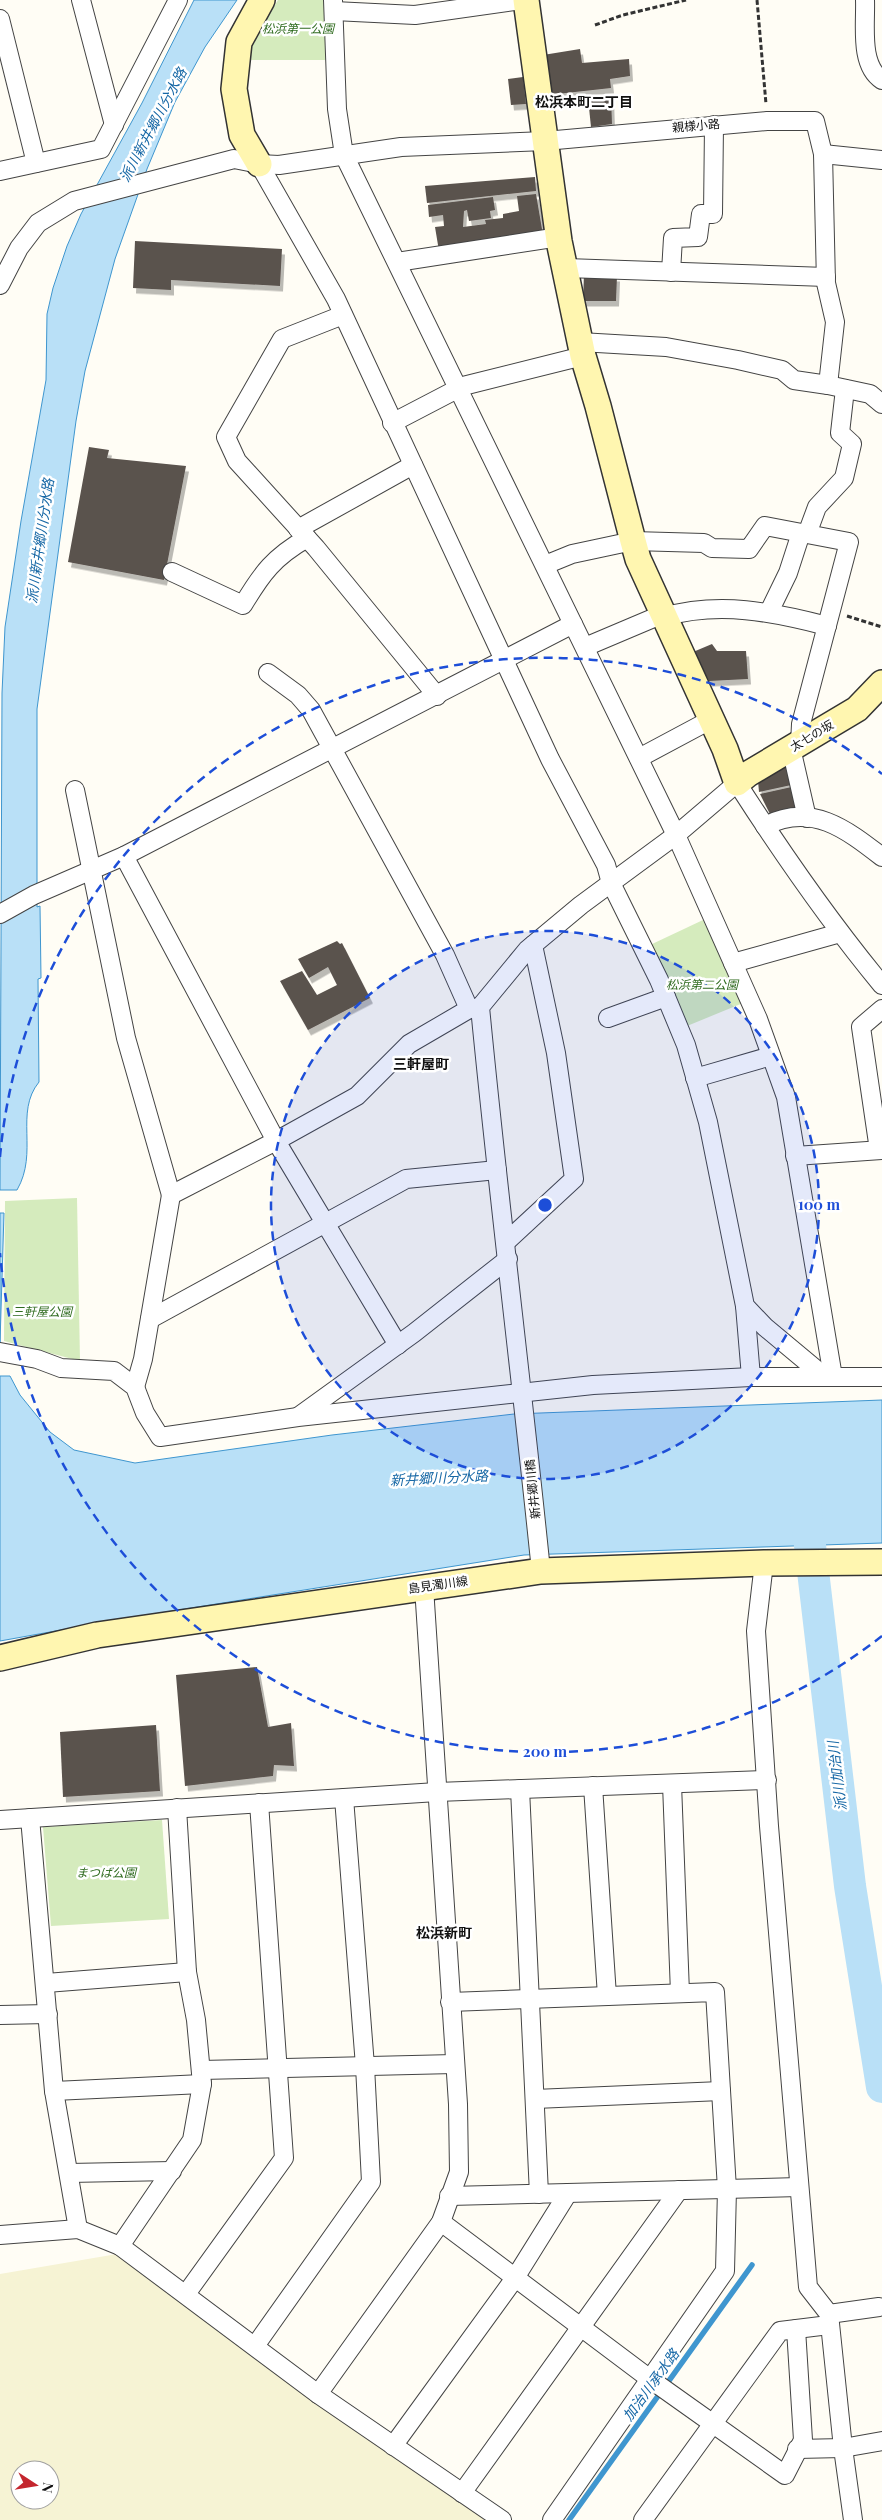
<svg xmlns="http://www.w3.org/2000/svg" width="882" height="2520" viewBox="0 0 882 2520" font-family="'Playfair Display','Noto Sans JP',serif">
  <style>
    .farmland { fill: #f6f3d4; fill-rule: evenodd }
    .green { fill: #d5ebbd }
    .water { fill: #b9e0f7; stroke: #3f96cf }
    .lines { fill: none; stroke-linecap: round; stroke-linejoin: round }
    .stream { stroke: #3f96cf; stroke-width: 5.5 }
    .river { stroke: #b9e0f7; stroke-width: 32 }
    .building { fill: #5a524d; filter: url(#shadow) }
    .street-casing { stroke: #444; stroke-width: 20 }
    .secondary-casing { stroke: #333; stroke-width: 28 }
    .path { stroke: #333; stroke-width: 3; stroke-dasharray: 5 2.5; stroke-linecap: butt }
    .street { stroke: #fff; stroke-width: 18 }
    .secondary { stroke: #fff6b0; stroke-width: 25 }
    .ring { fill: none; stroke: #1d4ed8; stroke-width: 2.5; stroke-dasharray: 9 6 }
    .labels { text-anchor: middle; stroke-width: 5; stroke-linejoin: round; paint-order: stroke }
    .park-label { font-size: 12px; font-style: italic; fill: #2f6b1f; stroke: #fff }
    .street-label { font-size: 12px; fill: #111; stroke: #fff }
    .neighbourhood-label { font-size: 14px; font-weight: bold; fill: #111; stroke: #fff }
    .water-label { font-size: 14px; font-style: italic; fill: #1768a6; stroke: #fff }
    .centre { fill: #1d4ed8; stroke: #fff; stroke-width: 2.5 }
    .ring-label { font-size: 15px; text-anchor: middle; font-weight: bold; fill: #1d4ed8; stroke: #fff; stroke-width: 5; stroke-linejoin: round; paint-order: stroke }
  </style>
  <defs>
    <filter id="shadow"><feDropShadow dx="3" dy="5.5" stdDeviation="0" flood-color="#0004"/></filter>
  </defs>
  <rect width="100%" height="100%" fill="#fffdf5"/>
  <path class="farmland" d="M117,2254l384,266h-501v-246zM20,2470h30v30h-30z"/>
  <g class="green">
    <polygon points="278,0 328,0 331,60 248,60 253,41"/>
    <polygon points="703,920 731,974 743,1003 687,1026 650,945"/>
    <polygon points="77,1198 80,1361 4,1341 5,1201"/>
    <polygon points="162,1820 169,1919 51,1926 43,1827"/>
  </g>
  <g class="water">
    <path d="M194,0h43l-32,47 -30,55 -28,67 -32,90 -30,112 -9,50 -39,288v198l3,-1 1,72 -3,1 1,103c-25,31 0,70 -22,108h-17l2,-497 3,-66 16,-106 25,-141 1,-66 6,-26 14,-42 14,-32 61,-111z"/>
    <polygon points="0,1213 4,1213 0,1343"/>
    <polygon points="0,1376 10,1376 20,1395 50,1432 74,1450 135,1463 332,1435 514,1414 882,1400 882,1543 524,1555 122,1619 0,1641"/>
  </g>
  <g class="lines">
    <polyline class="stream" points="569,2520 752,2265"/>
    <polyline class="river" points="805,1503 850,1886 882,2087"/>
  </g>
  <g class="building">
    <polygon points="580,49 582,63 629,59 630,76 610,79 611,88 548,95 543,55"/>
    <polygon points="523,77 526,104 511,105 508,79"/>
    <polygon points="611,95 612,124 591,127 588,98"/>
    <polygon points="535,177 536,191 427,203 425,186"/>
    <polygon points="536,194 543,235 439,251 435,227 444,226 443,215 429,217 428,205 493,197 495,210 490,211 491,218 469,221 467,210 464,211 463,227 486,224 485,220 503,218 503,214 519,211 517,196"/>
    <polygon points="135,241 282,249 280,286 171,280 171,290 133,288"/>
    <polygon points="584,274 617,276 616,301 583,301"/>
    <polygon points="89,447 109,450 107,458 186,466 164,580 68,562"/>
    <polygon points="712,644 717,651 746,651 748,679 709,681 693,652"/>
    <polygon points="791,763 796,784 759,792 758,781"/>
    <polygon points="796,786 803,809 770,814 760,794"/>
    <polygon points="337,941 340,944 342,943 370,998 308,1030 280,981 302,971 317,995 337,985 328,967 309,978 298,959"/>
    <polygon points="257,1667 268,1727 291,1723 294,1766 274,1765 273,1776 185,1786 176,1675"/>
    <polygon points="156,1725 160,1791 63,1797 60,1732"/>
  </g>
  <g class="lines">
    <defs>
      <g id="street">
        <polyline points="81,0 114,125"/>
        <polyline points="333,0 337,109 344,155 676,835 758,1019 786,1097 833,1377"/>
        <path d="M865,0c1,24 -6,65 17,80"/>
        <polyline points="334,11 415,15 521,0"/>
        <polyline points="0,19 36,163"/>
        <polyline points="823,154 882,160"/>
        <polyline points="259,164 336,299 550,759 606,865 611,883 659,980 686,1045 708,1122 745,1306 765,1327 825,1377"/>
        <polyline points="0,171 101,149 178,0"/>
        <polyline points="397,262 559,237"/>
        <polyline points="566,268 826,277"/>
        <polyline points="671,272 673,238 698,237 701,214 713,214 714,125"/>
        <polyline points="0,285 19,248 38,223 74,201 234,159 259,164 279,165 401,147 545,141 767,121 815,121 823,154 826,283 835,322 828,385"/>
        <polyline points="343,315 282,339 226,437 237,461 316,548 437,696"/>
        <polyline points="580,342 666,347 738,360 782,370 794,380 828,385 870,394 882,404"/>
        <polyline points="392,423 463,386 583,356"/>
        <polyline points="298,529 413,465"/>
        <polyline points="807,534 817,507 844,478 852,444 840,433 845,389"/>
        <polyline points="545,565 572,554 633,541 704,543 712,548 749,549 765,526 849,542 801,724 800,744"/>
        <path d="M172,572l71,33c19,-32 31,-48 64,-67"/>
        <polyline points="769,612 788,573 801,533"/>
        <path d="M664,617c55,-16 109,-5 163,9"/>
        <polyline points="585,647 663,614"/>
        <polyline points="268,673 298,695 311,710 445,955 469,1009"/>
        <polyline points="791,748 807,818"/>
        <polyline points="639,758 712,719"/>
        <polyline points="75,790 126,1038 171,1195"/>
        <path d="M765,826c46,-24 81,3 117,31"/>
        <polyline points="124,856 276,1141 398,1345"/>
        <polyline points="0,914 34,895 124,856 573,624"/>
        <polyline points="733,963 840,933"/>
        <polyline points="608,1018 666,997"/>
        <polyline points="695,1078 771,1056"/>
        <polyline points="879,1150 861,1027 882,1009"/>
        <polyline points="795,1156 882,1150"/>
        <polyline points="506,1242 574,1179 556,1053 533,945"/>
        <polyline points="745,1306 751,1377"/>
        <polyline points="150,1319 406,1179 497,1170"/>
        <polyline points="0,1352 37,1359 61,1368 114,1371 135,1387 145,1413 160,1437 298,1417 593,1385 751,1377 882,1377"/>
        <polyline points="135,1387 143,1359 171,1195 276,1141 357,1096 409,1044 469,1009 480,1007"/>
        <polyline points="299,1416 414,1333 508,1259"/>
        <polyline points="764,1563 756,1631 769,1826 808,2287 829,2314 843,2448 853,2520"/>
        <path d="M541,1571c-19,-188 -43,-376 -61,-564l47,-57 54,-45 95,-70 61,-52c45,70 92,138 145,202"/>
        <polyline points="672,1784 680,1993"/>
        <polyline points="593,1786 607,1996"/>
        <polyline points="520,1789 539,2194"/>
        <polyline points="30,1818 54,2091 78,2229"/>
        <polyline points="0,1820 437,1792 767,1780"/>
        <polyline points="46,1983 187,1972"/>
        <polyline points="450,2002 715,1992 727,2189 725,2271 552,2520"/>
        <polyline points="0,2015 48,2014"/>
        <polyline points="201,2070 454,2064"/>
        <polyline points="54,2091 202,2084"/>
        <polyline points="535,2099 721,2091"/>
        <polyline points="69,2173 172,2171"/>
        <polyline points="449,2196 799,2187"/>
        <polyline points="441,2222 650,2379 785,2475 803,2440 796,2329"/>
        <polyline points="0,2235 78,2229 120,2246 318,2394 502,2520"/>
        <polyline points="120,2246 192,2140 202,2084 196,2020 187,1972 177,1808"/>
        <polyline points="186,2294 284,2158 259,1803"/>
        <polyline points="829,2314 879,2307"/>
        <polyline points="255,2346 371,2182 365,2066 344,1798"/>
        <polyline points="318,2394 441,2222 459,2172 458,2104 424,1587"/>
        <polyline points="393,2446 515,2278 568,2193"/>
        <polyline points="797,2449 843,2448 882,2441"/>
        <polyline points="462,2493 679,2190"/>
        <polyline points="643,2520 780,2331 829,2325"/>
      </g>
      <g id="secondary">
        <polyline points="526,0 559,241 583,356 598,406 633,541 638,559 725,749 737,783 748,774 857,709 882,683"/>
        <polyline points="259,164 242,135 234,89 239,42 262,0"/>
        <polyline points="0,1658 97,1635 541,1571 764,1563 882,1562"/>
      </g>
    </defs>
    <use href="#street" class="street-casing"/>
    <use href="#secondary" class="secondary-casing"/>
    <g class="path">
      <polyline points="757,0 766,104"/>
      <polyline points="595,25 623,15 686,0"/>
      <polyline points="847,616 882,627"/>
    </g>
    <use href="#street" class="street"/>
    <use href="#secondary" class="secondary"/>
  </g>
  <circle cx="545" cy="1205" r="274" fill="#1d4ed8" fill-opacity=".12"/>
  <g class="ring">
    <circle cx="545" cy="1205" r="274"/>
    <path d="M882 1636A547 547 0 0 1 0 1253M0 1157A547 547 0 0 1 882 774"/>
  </g>
  <g class="labels">
    <g class="park-label">
      <text x="298" y="33">松浜第一公園</text>
      <text x="702" y="989">松浜第二公園</text>
      <text x="42" y="1316">三軒屋公園</text>
      <text x="106" y="1877">まつば公園</text>
    </g>
    <g class="street-label">
      <text transform="translate(696 126) rotate(-5)" y="4">親様小路</text>
      <text transform="translate(812 736) rotate(-31)" y="4">太七の坂</text>
      <text transform="translate(533 1489) rotate(-96)" y="4">新井郷川橋</text>
      <text transform="translate(438 1585) rotate(-8)" y="4">島見濁川線</text>
    </g>
    <g class="neighbourhood-label">
      <text x="584" y="107">松浜本町二丁目</text>
      <text x="421" y="1069">三軒屋町</text>
      <text x="444" y="1938">松浜新町</text>
    </g>
    <g class="water-label">
      <text transform="translate(153 125) rotate(-62)" y="5">派川新井郷川分水路</text>
      <text transform="translate(40 541) rotate(-82)" y="5">派川新井郷川分水路</text>
      <text transform="translate(439 1478) rotate(-3)" y="5">新井郷川分水路</text>
      <text transform="translate(837 1776) rotate(-97)" y="5">派川加治川</text>
      <text transform="translate(651 2385) rotate(-54)" y="5">加治川承水路</text>
    </g>
  </g>
  <circle cx="545" cy="1205" r="8" class="centre"/>
  <g class="ring-label">
    <text x="819" y="1210">100 m</text>
    <text x="545" y="1757">200 m</text>
  </g>
  <g transform="translate(35 2485) rotate(102)"><circle r="24" fill="#ffffff" stroke="#a0a0a0"/>
  <path d="M0-4L9 19L0 12L-9 19Z" fill="#c4262e"/>
  <text y="-8" font-size="14" font-weight="bold" text-anchor="middle" fill="#111111">N</text>
  </g>
</svg>
